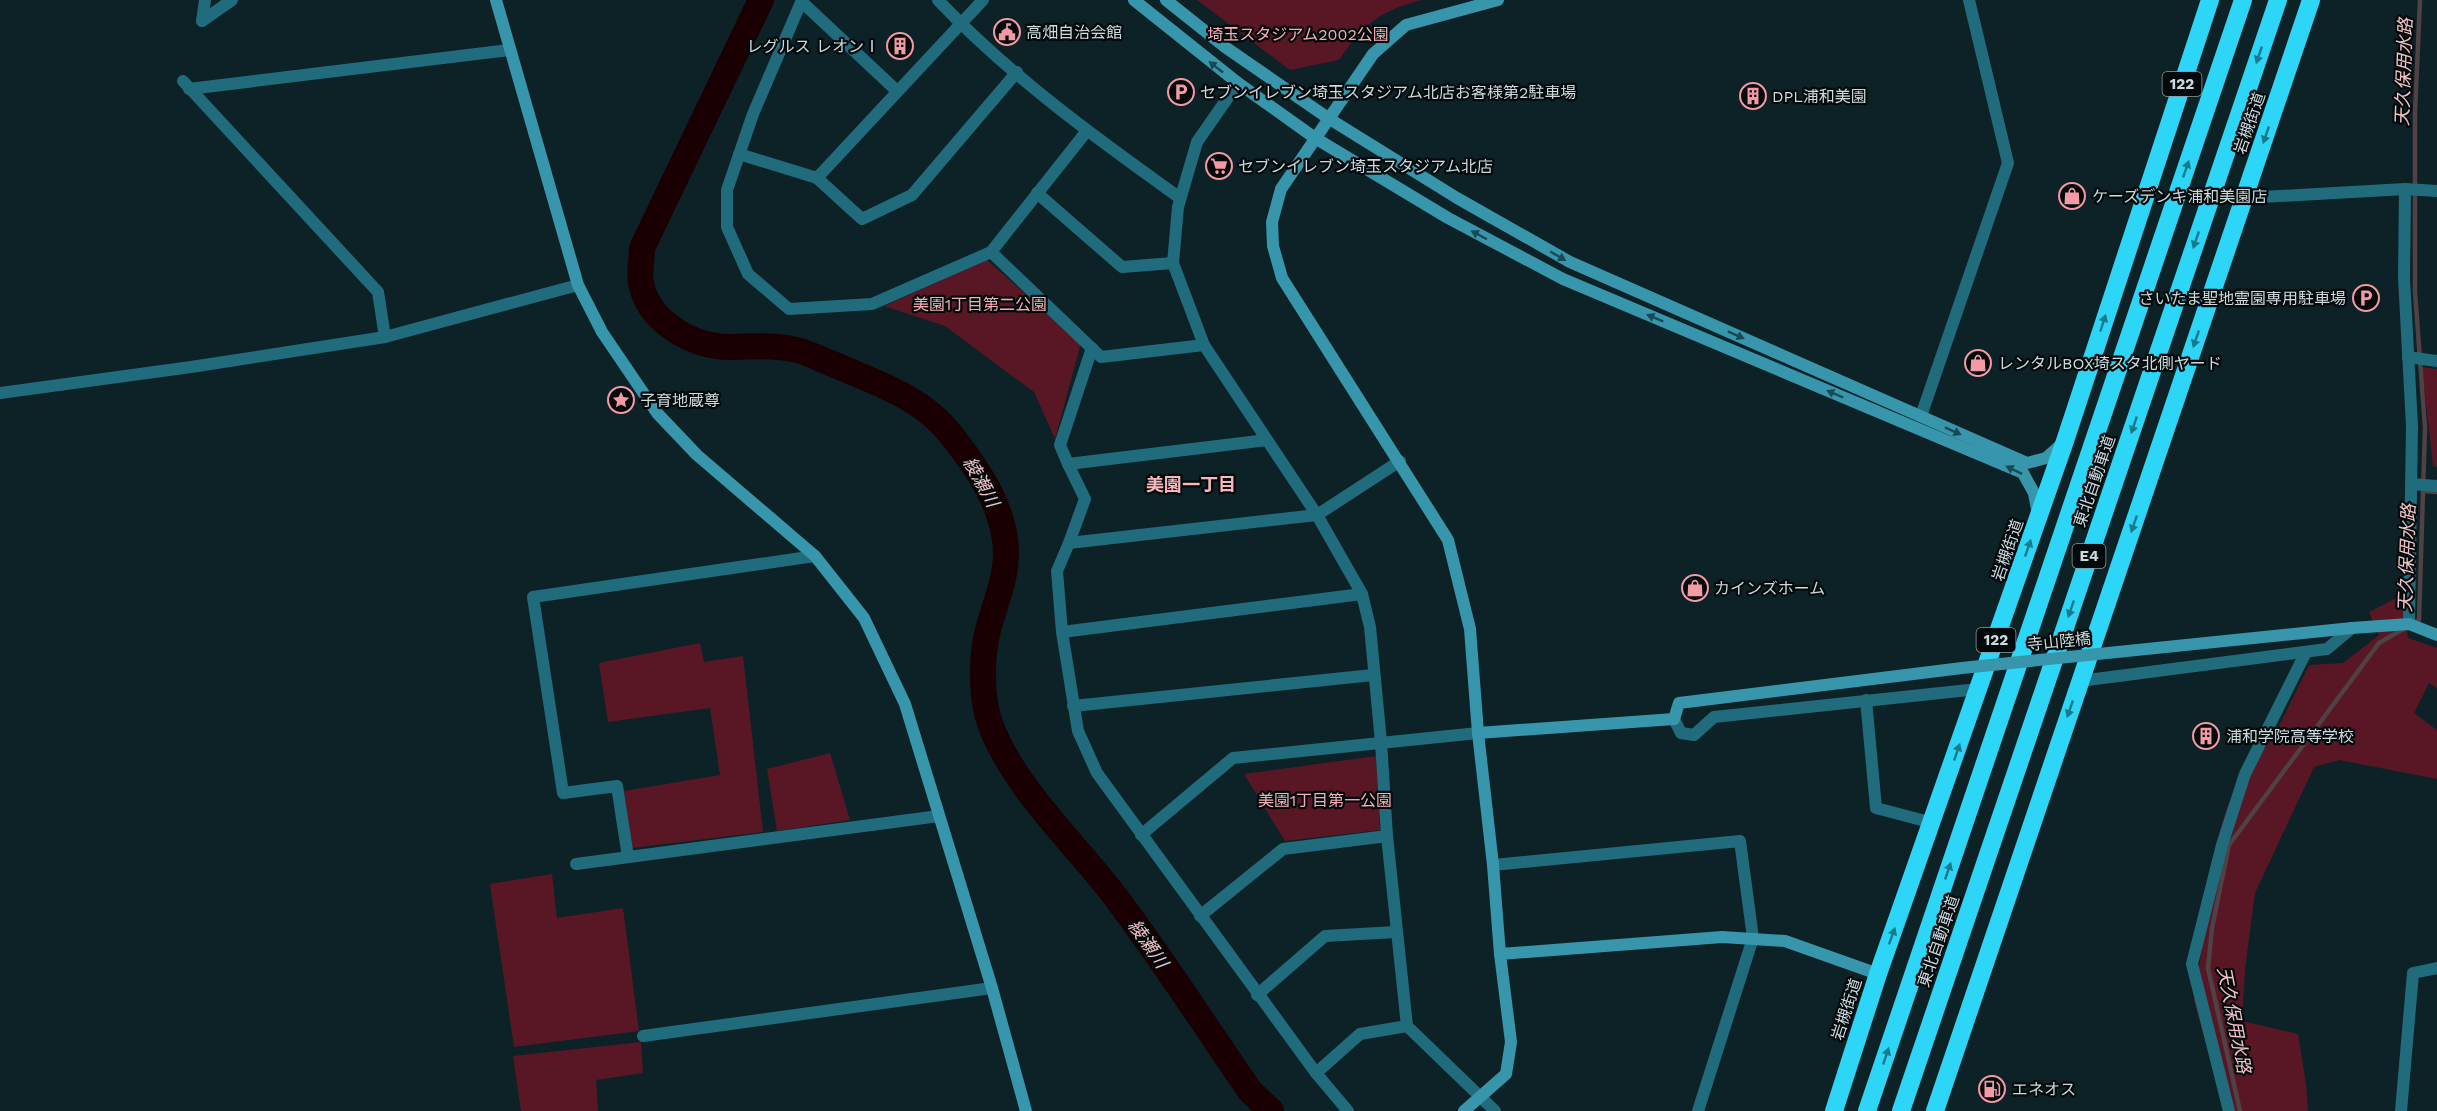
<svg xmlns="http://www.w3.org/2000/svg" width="2437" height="1111" viewBox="0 0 2437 1111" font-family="'Work Sans','Noto Sans JP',sans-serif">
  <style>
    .green { fill: #591725 }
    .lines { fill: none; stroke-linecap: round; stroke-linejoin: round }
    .stream { stroke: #4f4144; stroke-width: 4.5 }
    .river { stroke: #1a0003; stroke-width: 26 }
    .street { stroke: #206c7d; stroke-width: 12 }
    .secondary { stroke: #3796ab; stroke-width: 12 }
    .highway { stroke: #2dd6f7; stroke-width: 18 }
    .secondary-bridge { stroke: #3796ab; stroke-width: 12 }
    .oneway { fill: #1a7a8d }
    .oneway2 { fill: #1a4954 }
    .labels { text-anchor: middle; stroke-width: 4.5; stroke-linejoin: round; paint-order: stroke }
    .shield { fill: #030a0c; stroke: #909b9e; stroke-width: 1.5 }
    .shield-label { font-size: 15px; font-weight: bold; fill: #ccd9dd }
    .poi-label { font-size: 16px; fill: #ccd9dd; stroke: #030a0c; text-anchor: start }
    .park-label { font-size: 16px; fill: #f6afb6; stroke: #030a0c }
    .street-label { font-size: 16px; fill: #ccd9dd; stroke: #030a0c }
    .water-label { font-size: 18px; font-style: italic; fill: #f3c3c7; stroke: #030a0c }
    .neighbourhood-label { font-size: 18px; font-weight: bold; fill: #fab6bd; stroke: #030a0c }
  </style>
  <rect width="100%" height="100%" fill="#0c2227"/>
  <g class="green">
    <path d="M1197,0h225c-43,11 -58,24 -83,60l-49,10z"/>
    <polygon points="987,260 1081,343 1055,439 1034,392 945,326 884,306"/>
    <polygon points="2422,367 2437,369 2437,467 2433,466"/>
    <polygon points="2402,595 2408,638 2437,648 2437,688 2429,683 2414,713 2437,730 2437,779 2339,760 2314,767 2255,893 2245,969 2242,1021 2298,1034 2306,1084 2308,1111 2225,1111 2194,1001 2219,833 2229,802 2276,732 2309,665 2343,663 2379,635 2369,612"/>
    <polygon points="700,643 704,662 743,656 763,832 632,848 624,791 720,775 710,708 608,722 599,663"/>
    <polygon points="830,753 850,820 777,831 767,769"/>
    <polygon points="1376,756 1380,830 1285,841 1244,774"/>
    <polygon points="552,874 557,918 623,908 639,1031 514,1047 490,884"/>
    <polygon points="641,1042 643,1073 596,1080 598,1111 521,1111 513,1056"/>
  </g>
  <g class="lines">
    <g class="stream">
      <polyline points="2425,491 2437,492"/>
      <polyline points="2414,623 2419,620 2425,428 2415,292 2415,113 2420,0"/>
      <polyline points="2240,1111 2208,968 2212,928 2229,845 2379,643 2405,628"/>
    </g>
    <path class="river" d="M761,0l-119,248c0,11 -3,24 -1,35 7,38 50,63 87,64 24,0 45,-3 69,3 15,4 29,12 43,17 42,18 84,32 112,69 26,33 55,75 54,120 -1,28 -13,52 -19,78 -6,28 -6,66 4,92 23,61 84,118 123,169 48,63 91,131 136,196l21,20"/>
    <g class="street">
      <polyline points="802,0 753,114 727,190 727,227 748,274 789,309 872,304 991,252 1086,132"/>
      <path d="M938,0c72,76 158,138 242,198"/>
      <polyline points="802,2 897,91"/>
      <polyline points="202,21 232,0"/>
      <polyline points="202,21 205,0"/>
      <polyline points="183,81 378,292 385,337"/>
      <polyline points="1238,83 1197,142 1178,207 1173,263 1204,345 1317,515 1362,594 1370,627 1381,742 1387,836 1407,1026 1495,1111"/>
      <polyline points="189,89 509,50"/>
      <polyline points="739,154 817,178 862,219 912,195 1017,72"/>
      <polyline points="817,178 983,0"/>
      <polyline points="2405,189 2404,278 2412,426 2409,624"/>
      <polyline points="1037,193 1122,267 1173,263"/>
      <polyline points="2244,198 2405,189 2437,191"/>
      <polyline points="991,252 1101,357 1204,345"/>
      <polyline points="2408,357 2437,361"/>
      <polyline points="0,393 191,367 385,337 578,285"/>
      <polyline points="1921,416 2008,163 1969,0"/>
      <polyline points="1068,464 1060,445 1092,348"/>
      <polyline points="2411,484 2437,486"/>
      <polyline points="1069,543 1085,499 1068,464 1267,440"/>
      <polyline points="1062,632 1362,594"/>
      <polyline points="2080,681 2327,649 2352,628"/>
      <polyline points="1866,700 1876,808 1933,823"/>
      <polyline points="1073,706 1373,675"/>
      <polyline points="1674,719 1681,733 1694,735 1714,717 1978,689"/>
      <polyline points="1141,835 1233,758 1478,733"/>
      <polyline points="628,857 617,786 563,793 533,597 815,556"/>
      <polyline points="576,864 939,816"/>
      <polyline points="1493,865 1740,841 1753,938 1698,1111"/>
      <polyline points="1200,916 1283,849 1387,836"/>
      <polyline points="1257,995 1325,936 1396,932"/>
      <polyline points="643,1036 992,988"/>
      <polyline points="1316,1073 1360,1034 1407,1026"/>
      <polyline points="1348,1111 1316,1073 1097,773 1078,731 1062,632 1057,571 1069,543 1317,515 1400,461"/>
      <polyline points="2229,1111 2192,964 2222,845 2245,774 2306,652"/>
      <polyline points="2401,1111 2413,973 2437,968"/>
    </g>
    <g class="secondary">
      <polyline points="496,0 578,285 602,332 657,413 697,455 815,556 864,618 905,704 992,988 1026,1111"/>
      <polyline points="1134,0 1238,83 1315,138 1448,218 1563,279 2023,473 2034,493 2038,515"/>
      <polyline points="1166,0 1225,47 1328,118 1457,198 1570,262 2027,463 2046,458 2064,442"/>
      <polyline points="1498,0 1406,25 1373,54 1281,189 1272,222 1273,246 1282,278 1448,540 1470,629 1478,733 1493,865 1500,954 1722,937 1785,941 1878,974"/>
      <polyline points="2352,628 2409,624 2437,635"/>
      <polyline points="1478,733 1674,719"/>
      <polyline points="1464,1111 1506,1074 1511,1042 1500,954"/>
    </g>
    <g class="highway">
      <polyline points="1834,1111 1878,974 2065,441 2210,0"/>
      <polyline points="1867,1111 2243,0"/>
      <polyline points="1901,1111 2278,0"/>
      <polyline points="1935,1111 2311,0"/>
    </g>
    <polyline class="secondary-bridge" points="1674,719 1679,703 1962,668 2352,628"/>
  </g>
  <defs><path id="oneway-solid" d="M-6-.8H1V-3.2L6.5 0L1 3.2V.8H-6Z" transform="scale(1.5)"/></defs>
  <g class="oneway">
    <use href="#oneway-solid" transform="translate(2259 55) rotate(109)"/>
    <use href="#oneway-solid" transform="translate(2266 135) rotate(109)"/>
    <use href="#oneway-solid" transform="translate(2186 169) rotate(-71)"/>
    <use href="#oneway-solid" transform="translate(2196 240) rotate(109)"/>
    <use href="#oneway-solid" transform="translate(2103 323) rotate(-72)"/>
    <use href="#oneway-solid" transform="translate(2196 339) rotate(109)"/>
    <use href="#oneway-solid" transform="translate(2134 425) rotate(109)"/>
    <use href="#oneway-solid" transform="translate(2134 524) rotate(109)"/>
    <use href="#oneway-solid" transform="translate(2028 548) rotate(-71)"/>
    <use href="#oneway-solid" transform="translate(2071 609) rotate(109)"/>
    <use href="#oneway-solid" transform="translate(2070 709) rotate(109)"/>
    <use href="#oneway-solid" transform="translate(1957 752) rotate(-71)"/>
    <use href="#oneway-solid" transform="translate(1948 871) rotate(-71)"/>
    <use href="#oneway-solid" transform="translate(1892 936) rotate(-70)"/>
    <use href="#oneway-solid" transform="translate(1886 1056) rotate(-71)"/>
  </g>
  <g class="oneway2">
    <use href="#oneway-solid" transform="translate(1216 67) rotate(-142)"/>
    <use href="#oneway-solid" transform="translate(1479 235) rotate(-152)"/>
    <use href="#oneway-solid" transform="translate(1558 256) rotate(30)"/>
    <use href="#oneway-solid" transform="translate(1655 318) rotate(-157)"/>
    <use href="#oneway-solid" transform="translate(1736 335) rotate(24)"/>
    <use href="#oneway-solid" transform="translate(1835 394) rotate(-157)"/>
    <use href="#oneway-solid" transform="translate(1953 431) rotate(24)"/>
    <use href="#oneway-solid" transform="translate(2014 470) rotate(-154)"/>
  </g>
  <defs>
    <symbol id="civic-ring" viewBox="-11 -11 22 22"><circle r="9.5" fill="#030a0c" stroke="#f49aa5" stroke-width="1.5"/><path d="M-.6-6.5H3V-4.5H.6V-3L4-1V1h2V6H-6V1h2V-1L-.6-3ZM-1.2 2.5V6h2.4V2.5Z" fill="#f49aa5"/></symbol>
    <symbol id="building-ring" viewBox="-11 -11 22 22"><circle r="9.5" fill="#030a0c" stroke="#f49aa5" stroke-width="1.5"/><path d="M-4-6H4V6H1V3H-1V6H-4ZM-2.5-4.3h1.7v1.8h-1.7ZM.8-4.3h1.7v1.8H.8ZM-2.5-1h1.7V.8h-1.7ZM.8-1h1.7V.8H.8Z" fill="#f49aa5"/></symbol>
    <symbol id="parking-ring" viewBox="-11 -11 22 22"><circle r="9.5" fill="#030a0c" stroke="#f49aa5" stroke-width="1.5"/><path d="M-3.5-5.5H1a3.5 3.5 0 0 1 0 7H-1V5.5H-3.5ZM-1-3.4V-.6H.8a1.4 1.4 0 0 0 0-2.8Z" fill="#f49aa5"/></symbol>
    <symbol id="supermarket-ring" viewBox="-11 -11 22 22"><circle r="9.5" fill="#030a0c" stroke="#f49aa5" stroke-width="1.5"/><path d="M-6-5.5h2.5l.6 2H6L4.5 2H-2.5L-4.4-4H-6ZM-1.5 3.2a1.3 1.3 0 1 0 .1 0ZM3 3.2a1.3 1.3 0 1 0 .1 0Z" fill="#f49aa5"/></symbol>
    <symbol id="shop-ring" viewBox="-11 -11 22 22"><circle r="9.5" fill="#030a0c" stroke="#f49aa5" stroke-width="1.5"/><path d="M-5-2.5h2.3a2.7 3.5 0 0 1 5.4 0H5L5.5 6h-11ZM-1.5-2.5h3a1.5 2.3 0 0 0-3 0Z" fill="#f49aa5"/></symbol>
    <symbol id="sight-ring" viewBox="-11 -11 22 22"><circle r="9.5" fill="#030a0c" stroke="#f49aa5" stroke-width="1.5"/><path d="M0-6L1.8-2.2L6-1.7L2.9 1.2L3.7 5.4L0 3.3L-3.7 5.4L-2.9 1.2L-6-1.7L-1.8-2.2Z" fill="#f49aa5"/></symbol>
    <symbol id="fuel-ring" viewBox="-11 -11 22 22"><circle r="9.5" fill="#030a0c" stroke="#f49aa5" stroke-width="1.5"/><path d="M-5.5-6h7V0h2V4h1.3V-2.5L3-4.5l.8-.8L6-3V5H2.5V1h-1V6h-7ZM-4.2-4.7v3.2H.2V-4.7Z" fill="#f49aa5"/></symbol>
  </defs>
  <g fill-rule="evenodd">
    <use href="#civic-ring" x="992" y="17" width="30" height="30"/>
    <use href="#building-ring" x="885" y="31" width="30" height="30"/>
    <use href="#parking-ring" x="1166" y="77" width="30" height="30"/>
    <use href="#building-ring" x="1738" y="81" width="30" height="30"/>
    <use href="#supermarket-ring" x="1204" y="151" width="30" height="30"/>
    <use href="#shop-ring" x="2057" y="181" width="30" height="30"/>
    <use href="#parking-ring" x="2351" y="283" width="30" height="30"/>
    <use href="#shop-ring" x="1963" y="348" width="30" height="30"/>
    <use href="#sight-ring" x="606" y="385" width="30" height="30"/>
    <use href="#shop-ring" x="1680" y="573" width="30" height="30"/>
    <use href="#building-ring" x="2191" y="721" width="30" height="30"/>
    <use href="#fuel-ring" x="1977" y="1074" width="30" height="30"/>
  </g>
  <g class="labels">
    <g class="shield">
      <rect x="2162.5" y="72" width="39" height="24" rx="4.5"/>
      <rect x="2072.5" y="544" width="33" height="24" rx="4.5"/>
      <rect x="1976.5" y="628" width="39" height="24" rx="4.5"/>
    </g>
    <g class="shield-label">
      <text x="2182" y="89">122</text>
      <text x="2089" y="561">E4</text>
      <text x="1996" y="645">122</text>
    </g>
    <g class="poi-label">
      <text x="1026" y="38">高畑自治会館</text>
      <text x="880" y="52" text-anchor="end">レグルス レオンⅠ</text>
      <text x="1200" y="98">セブンイレブン埼玉スタジアム北店お客様第2駐車場</text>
      <text x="1772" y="102">DPL浦和美園</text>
      <text x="1238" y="172">セブンイレブン埼玉スタジアム北店</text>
      <text x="2092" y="202">ケーズデンキ浦和美園店</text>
      <text x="2346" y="304" text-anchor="end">さいたま聖地霊園専用駐車場</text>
      <text x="1998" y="369">レンタルBOX埼スタ北側ヤード</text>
      <text x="640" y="406">子育地蔵尊</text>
      <text x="1714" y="594">カインズホーム</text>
      <text x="2226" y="742">浦和学院高等学校</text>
      <text x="2012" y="1095">エネオス</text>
    </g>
    <g class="park-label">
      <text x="1298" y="40">埼玉スタジアム2002公園</text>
      <text x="980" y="310">美園1丁目第二公園</text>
      <text x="1325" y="806">美園1丁目第一公園</text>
    </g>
    <g class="street-label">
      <text transform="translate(2249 123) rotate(-71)" y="6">岩槻街道</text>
      <text transform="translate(2094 481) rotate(-71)" y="6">東北自動車道</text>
      <text transform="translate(2007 550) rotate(-71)" y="6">岩槻街道</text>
      <text transform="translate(2059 641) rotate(-6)" y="6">寺山陸橋</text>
      <text transform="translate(1938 941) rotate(-71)" y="6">東北自動車道</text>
      <text transform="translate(1846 1009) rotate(-72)" y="6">岩槻街道</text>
    </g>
    <g class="water-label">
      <text transform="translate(2404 72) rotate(-88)" y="6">天久保用水路</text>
      <text transform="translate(981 482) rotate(61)" y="6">綾瀬川</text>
      <text transform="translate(2407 558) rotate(-88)" y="6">天久保用水路</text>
      <text transform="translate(1148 944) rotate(55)" y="6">綾瀬川</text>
      <text transform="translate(2234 1020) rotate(79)" y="6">天久保用水路</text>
    </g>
    <g class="neighbourhood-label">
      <text x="1191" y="491">美園一丁目</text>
    </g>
  </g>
</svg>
